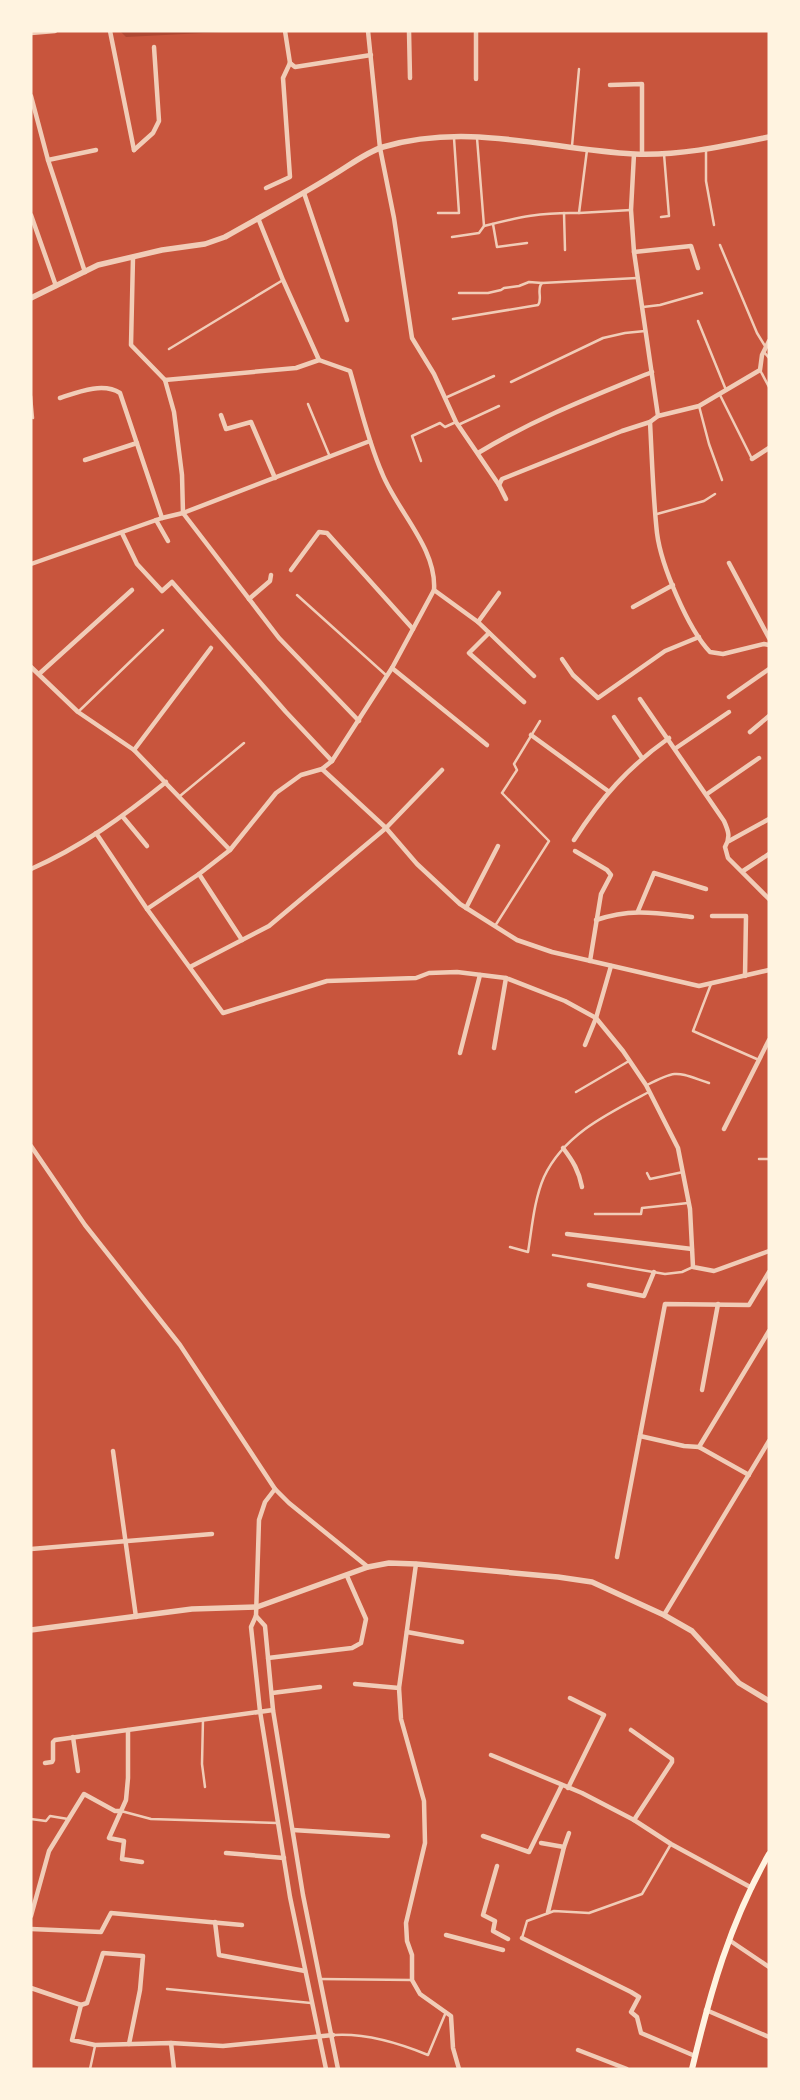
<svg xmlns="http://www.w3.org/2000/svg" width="800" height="2100" viewBox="0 0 800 2100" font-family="'Varela Round',sans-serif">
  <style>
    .green { fill: #ae4732 }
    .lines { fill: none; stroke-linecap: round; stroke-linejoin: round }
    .service { stroke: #f1ccb7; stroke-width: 2.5 }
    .minor { stroke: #f1ccb7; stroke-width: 4.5 }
    .tertiary { stroke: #f1ccb7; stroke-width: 5.5 }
    .secondary { stroke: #fff3e0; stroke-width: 6 }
  </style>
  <rect width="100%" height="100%" fill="#c8553d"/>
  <polygon class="green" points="120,31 242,31 126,37"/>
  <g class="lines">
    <g class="service">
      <polyline points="572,146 579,69"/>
      <polyline points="706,149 706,181 714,225"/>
      <polyline points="438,213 459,213 454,138"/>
      <polyline points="564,213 565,250"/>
      <polyline points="579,213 631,210"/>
      <polyline points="661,217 669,216 664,154"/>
      <polyline points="493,224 497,247 527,243"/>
      <path d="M484,226c35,-9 58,-14 95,-13l8,-63"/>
      <polyline points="452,237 479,233 484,226 477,138"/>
      <polyline points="720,245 757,333 765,346"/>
      <polyline points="459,293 488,293 501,290 504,288 519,286 529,282 542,283 637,278"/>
      <polyline points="643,307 660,305 702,293"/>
      <path d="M453,319l85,-14c5,-6 -2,-16 4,-22"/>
      <polyline points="698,321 726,390"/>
      <polyline points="169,349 283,280"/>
      <polyline points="764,352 769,358"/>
      <polyline points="760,370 769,387"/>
      <polyline points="511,382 603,338 625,333 645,331"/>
      <polyline points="720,395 752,459"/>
      <polyline points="31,396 33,418"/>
      <polyline points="445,398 494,376"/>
      <polyline points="308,404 330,457"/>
      <polyline points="699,406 709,444 722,480"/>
      <polyline points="458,425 499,406"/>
      <polyline points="421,461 412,436 440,423 445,427 456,422"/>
      <polyline points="657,514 704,501 715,494"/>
      <polyline points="297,595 387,676"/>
      <polyline points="78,712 163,630"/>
      <polyline points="180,796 244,743"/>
      <polyline points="495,926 549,841 502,793 517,770 514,764 540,721"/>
      <polyline points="711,984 693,1031 759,1060"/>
      <path d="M647,1085c31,-16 29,-13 62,-2"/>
      <polyline points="576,1092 629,1061"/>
      <polyline points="759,1159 769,1159"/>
      <polyline points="647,1173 650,1179 683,1172"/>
      <polyline points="595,1214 641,1214 642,1208 688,1203"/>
      <path d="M510,1247l18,5c4,-24 6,-52 16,-75 20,-43 65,-64 105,-85"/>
      <polyline points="553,1255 665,1274 682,1272 693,1267"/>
      <polyline points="203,1719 202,1764 205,1787"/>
      <polyline points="121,1811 151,1819 277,1823"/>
      <polyline points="31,1819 46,1821 50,1816 68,1819"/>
      <polyline points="522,1938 527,1921 554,1911 589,1913 642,1894 671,1844"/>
      <polyline points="320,1979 411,1980"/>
      <polyline points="167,1989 311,2003"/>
      <path d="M334,2035c32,-2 65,8 94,20l18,-43"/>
      <polyline points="90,2069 95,2046"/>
    </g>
    <g class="minor">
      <polyline points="110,31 134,150"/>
      <polyline points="285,31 290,63"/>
      <polyline points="368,31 380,148 394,218 412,338 434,374 456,422 499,485 506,499"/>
      <polyline points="409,31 410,78"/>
      <polyline points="476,31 476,79"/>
      <polyline points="31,33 55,31"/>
      <polyline points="290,63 295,67 371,55"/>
      <polyline points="610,85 642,84 642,154"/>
      <polyline points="31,96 48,160 85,272"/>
      <polyline points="134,150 153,133 159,121 154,47"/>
      <polyline points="48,160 96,150"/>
      <polyline points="266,188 290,177 283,78 290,63"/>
      <polyline points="304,193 347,320"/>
      <polyline points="31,215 56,286"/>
      <path d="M258,218l25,62 36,80 31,11c10,34 18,70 32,102 15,38 55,75 52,117l-42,78 -60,93 -10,8"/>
      <polyline points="634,252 691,246 698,268"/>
      <polyline points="133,257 131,345 165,380 174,412 182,475 183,513 279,638 359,721"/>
      <polyline points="165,380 296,368 319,360"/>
      <path d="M60,398c18,-6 43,-16 60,-5l42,125"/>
      <polyline points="221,415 226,429 251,422 275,478"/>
      <polyline points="658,416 699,406 760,370 762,355 769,341"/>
      <path d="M650,422c2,37 3,75 7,111 4,32 31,96 53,119l13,2 41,-10 5,1"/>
      <path d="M478,453c56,-34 113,-56 174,-81"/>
      <polyline points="752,459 769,448"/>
      <polyline points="85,460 137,443"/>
      <polyline points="499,485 502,479 622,431 650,422 658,416 634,252 631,210 634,154"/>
      <polyline points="156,520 168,541"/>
      <polyline points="122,533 137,564 162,591 172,582 286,712 332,761"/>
      <polyline points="729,563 769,638"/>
      <polyline points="31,564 162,518 183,513 370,441"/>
      <polyline points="291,570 319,532 327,533 413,629"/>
      <polyline points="434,590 478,622 534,676"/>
      <polyline points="249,599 270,581 271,575"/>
      <polyline points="633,607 673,585"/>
      <polyline points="478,622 499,593"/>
      <polyline points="489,633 469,653 524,702"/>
      <polyline points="562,659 573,675 598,698 665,651 699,637"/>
      <polyline points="31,667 78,712 134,750 230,850 276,793 301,775 322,769 386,828 417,864 460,904 517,940 552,952 699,986 769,970"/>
      <polyline points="392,668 487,745"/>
      <polyline points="39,674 132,590"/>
      <polyline points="729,697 769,669"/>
      <path d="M640,699l84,122c4,9 7,16 1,26l3,11 41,41"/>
      <polyline points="614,717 642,758"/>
      <polyline points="750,732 769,716"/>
      <polyline points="531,735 608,791"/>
      <polyline points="676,748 729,712"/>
      <polyline points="134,750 211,648"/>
      <polyline points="707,794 759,758"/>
      <polyline points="123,817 147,846"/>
      <polyline points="96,833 147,909 223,1013 327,981 416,978 429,973 457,972 506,978 565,1001 596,1018 623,1051 646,1085 678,1148 690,1209 693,1267 714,1271 769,1251"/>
      <path d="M574,840c27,-42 54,-73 95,-102"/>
      <polyline points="729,841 769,819"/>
      <polyline points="575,851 607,870 611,875 601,894 590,961"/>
      <path d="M31,869c50,-22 93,-53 135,-87"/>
      <polyline points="743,871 769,854"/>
      <polyline points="199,874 242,940"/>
      <polyline points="466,908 498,846"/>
      <polyline points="147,909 199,874 230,850"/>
      <polyline points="638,911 654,873 706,889"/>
      <polyline points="712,916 746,916 745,976"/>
      <path d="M596,920c36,-12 60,-7 96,-3"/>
      <polyline points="190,967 269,926 386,828 442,770"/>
      <polyline points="585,1045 596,1018 611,966"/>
      <polyline points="494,1048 506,978"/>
      <polyline points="460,1053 480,975"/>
      <polyline points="724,1129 769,1040"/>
      <polyline points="31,1146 85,1225 180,1345 275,1489 289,1503 368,1567"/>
      <path d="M563,1148c10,13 16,23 19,39"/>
      <polyline points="567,1234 692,1249"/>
      <polyline points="589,1285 644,1296 654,1272"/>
      <polyline points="702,1390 718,1304"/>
      <polyline points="640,1436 684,1446 699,1447 749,1475"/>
      <polyline points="699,1447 769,1331"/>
      <polyline points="113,1451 136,1617"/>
      <polyline points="275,1489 265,1502 259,1520 256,1616 251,1627 260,1711 290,1897 326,2069"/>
      <polyline points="31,1549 212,1534"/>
      <polyline points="617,1557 665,1304 749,1305 769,1272"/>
      <polyline points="416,1564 399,1688 401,1719 424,1801 425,1843 406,1923 407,1941 412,1955 412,1980 420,1994 451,2016 453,2048 459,2069"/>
      <polyline points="664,1615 769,1441"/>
      <polyline points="256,1616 265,1626 273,1710 303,1895 338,2069"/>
      <polyline points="407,1632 462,1642"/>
      <polyline points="268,1658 352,1648 361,1643 366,1619 347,1576"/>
      <polyline points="355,1684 399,1688"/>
      <polyline points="272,1693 320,1687"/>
      <polyline points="128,1730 128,1778 126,1800 109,1838 124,1841 122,1859 142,1862"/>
      <polyline points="631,1730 672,1759 672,1762 634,1820"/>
      <polyline points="73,1737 78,1771"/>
      <polyline points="491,1755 582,1793 634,1820 671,1844 752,1888"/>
      <polyline points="45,1763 52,1762 53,1760 53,1742 55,1740 273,1710"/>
      <polyline points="568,1788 604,1715 570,1698"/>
      <polyline points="293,1830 388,1836"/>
      <polyline points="483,1836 529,1852 562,1785"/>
      <polyline points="541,1843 564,1847"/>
      <polyline points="226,1853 284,1858"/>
      <polyline points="497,1866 483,1915 495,1921 493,1931 508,1939"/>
      <polyline points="548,1912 564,1847 569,1833"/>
      <polyline points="31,1916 49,1851 84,1794 115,1811 121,1811"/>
      <polyline points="215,1922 219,1955 305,1971"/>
      <polyline points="31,1929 101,1932 111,1913 242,1925"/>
      <polyline points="446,1935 503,1950"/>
      <polyline points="522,1938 631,1992 639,1997 631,2012 637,2017 641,2033 695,2056"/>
      <polyline points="729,1940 769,1967"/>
      <polyline points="31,1988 81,2005 72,2040 95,2045 171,2043 223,2046 333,2035"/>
      <polyline points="81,2005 87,2003 103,1953 143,1956 140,1990 129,2044"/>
      <polyline points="706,2010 769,2037"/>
      <polyline points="171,2043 174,2069"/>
      <polyline points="578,2050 627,2069"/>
    </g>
    <g class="tertiary">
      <path d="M31,298l67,-33 64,-15 43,-6 20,-7c35,-20 71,-39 105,-60 16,-9 36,-25 53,-30 85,-25 165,2 251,7 45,2 91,-8 135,-17"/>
      <polyline points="31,1630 192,1609 257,1607 368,1567 389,1563 416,1564 558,1577 592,1582 664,1615 692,1631 739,1683 769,1701"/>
    </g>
    <path class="secondary" d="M692,2069c18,-76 38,-147 77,-215"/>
  </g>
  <rect width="800" height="2100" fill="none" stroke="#fff3e0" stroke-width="65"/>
</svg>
